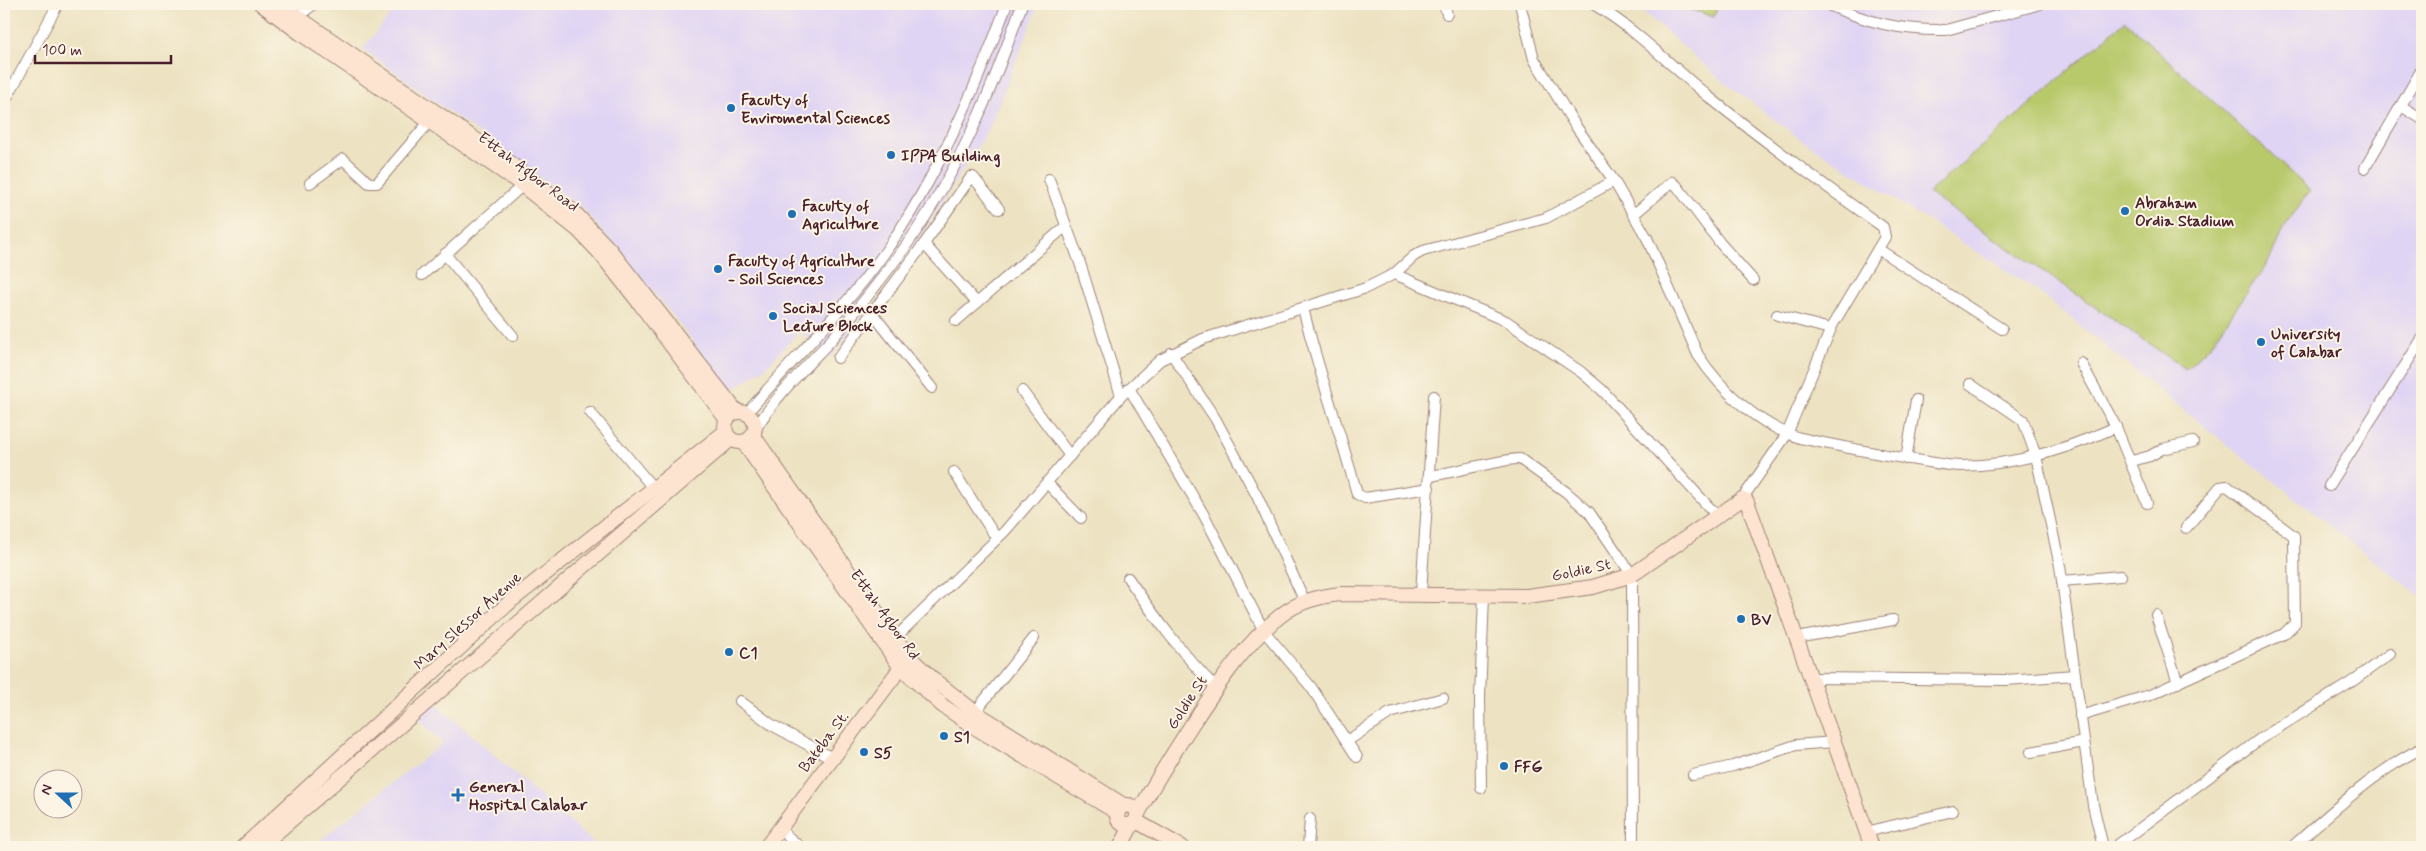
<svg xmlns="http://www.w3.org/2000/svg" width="2426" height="851" viewBox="0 0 2426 851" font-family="Mynerve,sans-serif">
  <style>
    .built { fill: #e0d4f4 }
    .green { fill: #b8c96c; stroke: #81744c }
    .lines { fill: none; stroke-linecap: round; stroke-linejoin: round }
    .street-casing { stroke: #9c8177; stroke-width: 12 }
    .secondary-casing { stroke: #9c8177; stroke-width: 16 }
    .street { stroke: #fff; stroke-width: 10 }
    .secondary { stroke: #fde4d1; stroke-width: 14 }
    .poi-dot { fill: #1f6fb2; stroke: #fcf5e5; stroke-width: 2 }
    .labels { text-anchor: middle; stroke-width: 4; stroke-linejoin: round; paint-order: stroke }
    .poi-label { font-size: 16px; font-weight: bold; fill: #4a1f2b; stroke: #fcf5e5; text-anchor: start }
    .street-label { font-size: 16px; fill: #4a1f2b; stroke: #fcf5e5 }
  </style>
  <rect width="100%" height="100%" fill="#fcf5e5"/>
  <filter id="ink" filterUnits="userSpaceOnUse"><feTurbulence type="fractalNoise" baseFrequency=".02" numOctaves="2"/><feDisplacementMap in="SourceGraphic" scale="10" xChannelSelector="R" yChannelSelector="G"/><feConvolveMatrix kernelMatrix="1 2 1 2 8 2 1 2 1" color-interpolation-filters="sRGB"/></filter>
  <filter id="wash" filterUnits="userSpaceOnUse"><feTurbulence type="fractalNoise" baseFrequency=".0096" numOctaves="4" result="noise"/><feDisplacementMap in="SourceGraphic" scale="20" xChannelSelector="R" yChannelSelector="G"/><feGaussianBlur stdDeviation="1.12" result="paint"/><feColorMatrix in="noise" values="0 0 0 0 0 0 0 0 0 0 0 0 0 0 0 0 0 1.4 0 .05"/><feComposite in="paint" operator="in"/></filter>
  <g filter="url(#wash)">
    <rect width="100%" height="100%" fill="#ede3c3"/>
    <g class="built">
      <polygon points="399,4 1039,4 989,128 918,240 830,358 800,331 764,369 730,391 672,314 583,209 363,49"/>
      <polygon points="1635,4 2422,4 2422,598 2166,396 2034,288 1803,141 1717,76"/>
      <polygon points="435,703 598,847 312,847 443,743 418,719"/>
    </g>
    <g class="green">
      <polygon points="1673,4 1718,4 1714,17"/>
      <polygon points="2125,21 2310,190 2283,229 2270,259 2210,346 2186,369 1928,193"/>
    </g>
  </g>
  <g filter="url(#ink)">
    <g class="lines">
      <defs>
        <g id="street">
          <polyline points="1444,4 1447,14"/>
          <path d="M1520,4l14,55 41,66 39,56 33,57 51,117c23,35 61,71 102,83 39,8 77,16 116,22 15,2 31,6 46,6 53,-1 106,-17 154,-39"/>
          <path d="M1593,4c43,25 78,62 116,93 56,45 115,88 174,130l2,10 -53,89 -45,108 -45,65"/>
          <path d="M1826,4c41,18 74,27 120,26l94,-26"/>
          <polyline points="297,17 314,4"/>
          <polyline points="4,103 58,4"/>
          <polyline points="2401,106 2422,119"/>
          <polyline points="2365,168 2422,69"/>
          <polyline points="1049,179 1080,263 1121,396"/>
          <polyline points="310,183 343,159 369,183 377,183 430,121"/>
          <polyline points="1633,215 1672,182 1677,186 1720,243 1753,280"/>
          <polyline points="924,244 977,303"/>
          <polyline points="1878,249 2002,329"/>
          <polyline points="445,254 513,336"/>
          <polyline points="1394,274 1506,321 1581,372 1602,390 1718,517"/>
          <polyline points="422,275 523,185"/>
          <path d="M1303,308c15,62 37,123 54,186l8,4 64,-10"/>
          <polyline points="872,313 932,388"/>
          <polyline points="1777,315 1830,329"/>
          <polyline points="956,321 1066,226"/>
          <polyline points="1171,353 1215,418 1257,496 1305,602"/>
          <polyline points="838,358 924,244 971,177 973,177 999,209"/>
          <polyline points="2081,363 2116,427 2147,503"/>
          <polyline points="1970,384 2023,420 2036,456 2060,566 2093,805 2103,847"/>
          <polyline points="1129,388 1205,517 1264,631 1311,687 1357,757"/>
          <polyline points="1022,391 1070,456"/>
          <polyline points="590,412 653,488"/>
          <path d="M747,413c45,-53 95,-101 136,-158 54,-77 91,-163 124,-251"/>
          <path d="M755,430c21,-35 50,-62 78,-92 22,-26 44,-53 64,-80 58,-77 94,-165 125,-254"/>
          <polyline points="1906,459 1916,400"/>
          <polyline points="2132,461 2150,456 2162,449 2193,442"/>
          <polyline points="954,472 997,539"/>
          <path d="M1430,476c13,-2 84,-19 90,-17l46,33 23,20 43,63 1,272"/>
          <polyline points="1047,483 1081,518"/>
          <polyline points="2329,486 2422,339"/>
          <path d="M1128,578c27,39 54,76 88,110"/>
          <polyline points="2062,581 2121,576"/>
          <polyline points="1421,593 1434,396"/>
          <polyline points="2156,615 2178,683"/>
          <polyline points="895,638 1005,531 1121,396 1160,360 1203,339 1366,288 1394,274 1414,256 1423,251 1546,218 1614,181"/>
          <polyline points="1797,638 1893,620"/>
          <polyline points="1811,678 2006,680 2075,675"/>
          <polyline points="740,701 772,725 832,758"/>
          <polyline points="975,712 1034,638"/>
          <polyline points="2080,716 2150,695 2284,634 2295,623 2294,536 2227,486 2220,487 2186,528"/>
          <polyline points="1347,741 1390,713 1443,698"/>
          <polyline points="2031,752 2084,742"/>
          <polyline points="1693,775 1733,766 1796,745 1834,742"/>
          <polyline points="1481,788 1480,697 1484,596"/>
          <polyline points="779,829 800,847"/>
          <polyline points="1866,832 1953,811"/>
          <polyline points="1308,847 1310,819"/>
          <polyline points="2115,847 2260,739 2350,683 2390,654"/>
          <path d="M2292,847c37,-33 85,-77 130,-99"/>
        </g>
        <g id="secondary">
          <polyline points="261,4 304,36 518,182 578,230 599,252 641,305 727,420"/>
          <polyline points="279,4 511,164 574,212 610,250 737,412"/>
          <circle cx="740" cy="427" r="15"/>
          <polyline points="753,435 895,638 909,657 934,680 975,712 1125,806"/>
          <polyline points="743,442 901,668 943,706 974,727 1118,813"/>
          <circle cx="1127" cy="815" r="10"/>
          <path d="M1138,814c14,-28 32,-55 49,-82 27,-41 54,-85 93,-116 17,-14 40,-20 61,-22l186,2 66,-9 39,-12 110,-76 4,1 3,7 123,340"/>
          <polyline points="1136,821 1182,847"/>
          <polyline points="243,847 511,601 726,431"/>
          <polyline points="260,847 731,439"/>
          <polyline points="766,847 905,662"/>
          <polyline points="1120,847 1132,825"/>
        </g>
      </defs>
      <use href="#street" class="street-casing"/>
      <use href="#secondary" class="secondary-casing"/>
      <use href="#street" class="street"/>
      <use href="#secondary" class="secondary"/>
    </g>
  </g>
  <g class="poi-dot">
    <circle cx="731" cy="108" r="5"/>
    <circle cx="891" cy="155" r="5"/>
    <circle cx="2125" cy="211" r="5"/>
    <circle cx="792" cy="214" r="5"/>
    <circle cx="718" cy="269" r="5"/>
    <circle cx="773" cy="316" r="5"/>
    <circle cx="2261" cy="342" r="5"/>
    <circle cx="1741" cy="619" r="5"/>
    <circle cx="729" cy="652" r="5"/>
    <circle cx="944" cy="736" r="5"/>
    <circle cx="864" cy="752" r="5"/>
    <circle cx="1504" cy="766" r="5"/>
    <path d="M455.5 787.5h5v5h5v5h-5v5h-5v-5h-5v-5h5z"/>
  </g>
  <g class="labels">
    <g class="poi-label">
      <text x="741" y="105">Faculty of<tspan x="741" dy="18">Enviromental Sciences</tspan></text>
      <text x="901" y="161">IPPA Building</text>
      <text x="2135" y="208">Abraham<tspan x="2135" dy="18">Ordia Stadium</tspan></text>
      <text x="802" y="211">Faculty of<tspan x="802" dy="18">Agriculture</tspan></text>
      <text x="728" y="266">Faculty of Agriculture<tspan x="728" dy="18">- Soil Sciences</tspan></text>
      <text x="783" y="313">Social Sciences<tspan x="783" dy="18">Lecture Block</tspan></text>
      <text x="2271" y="339">University<tspan x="2271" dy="18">of Calabar</tspan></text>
      <text x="1751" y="625">BV</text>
      <text x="739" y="658">C1</text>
      <text x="954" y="742">S1</text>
      <text x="874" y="758">S5</text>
      <text x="1514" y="772">FFG</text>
      <text x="469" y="792">General<tspan x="469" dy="18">Hospital Calabar</tspan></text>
    </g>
    <g class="street-label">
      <text transform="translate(529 171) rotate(37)" y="6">Ettah Agbor Road</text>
      <text transform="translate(1581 569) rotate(-12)" y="6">Goldie St</text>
      <text transform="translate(886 614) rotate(54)" y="6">Ettah Agbor Rd</text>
      <text transform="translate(467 620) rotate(-42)" y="6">Mary Slessor Avenue</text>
      <text transform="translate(1186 702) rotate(-57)" y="6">Goldie St</text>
      <text transform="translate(823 741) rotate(-53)" y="6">Bateba St.</text>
    </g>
  </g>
  <rect width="2426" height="851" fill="none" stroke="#fcf5e5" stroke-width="20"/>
  <g transform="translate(58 794) rotate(291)"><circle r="24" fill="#fcf5e5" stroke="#b59f9b"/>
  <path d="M0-4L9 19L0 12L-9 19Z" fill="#1f6fb2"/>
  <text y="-8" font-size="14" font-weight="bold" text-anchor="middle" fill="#4a1f2b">N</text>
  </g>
  <path d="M35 55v8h136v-8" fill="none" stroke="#4a1f2b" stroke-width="2.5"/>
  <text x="42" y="55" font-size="15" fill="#4a1f2b" stroke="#fcf5e5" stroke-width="4" paint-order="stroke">100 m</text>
</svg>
